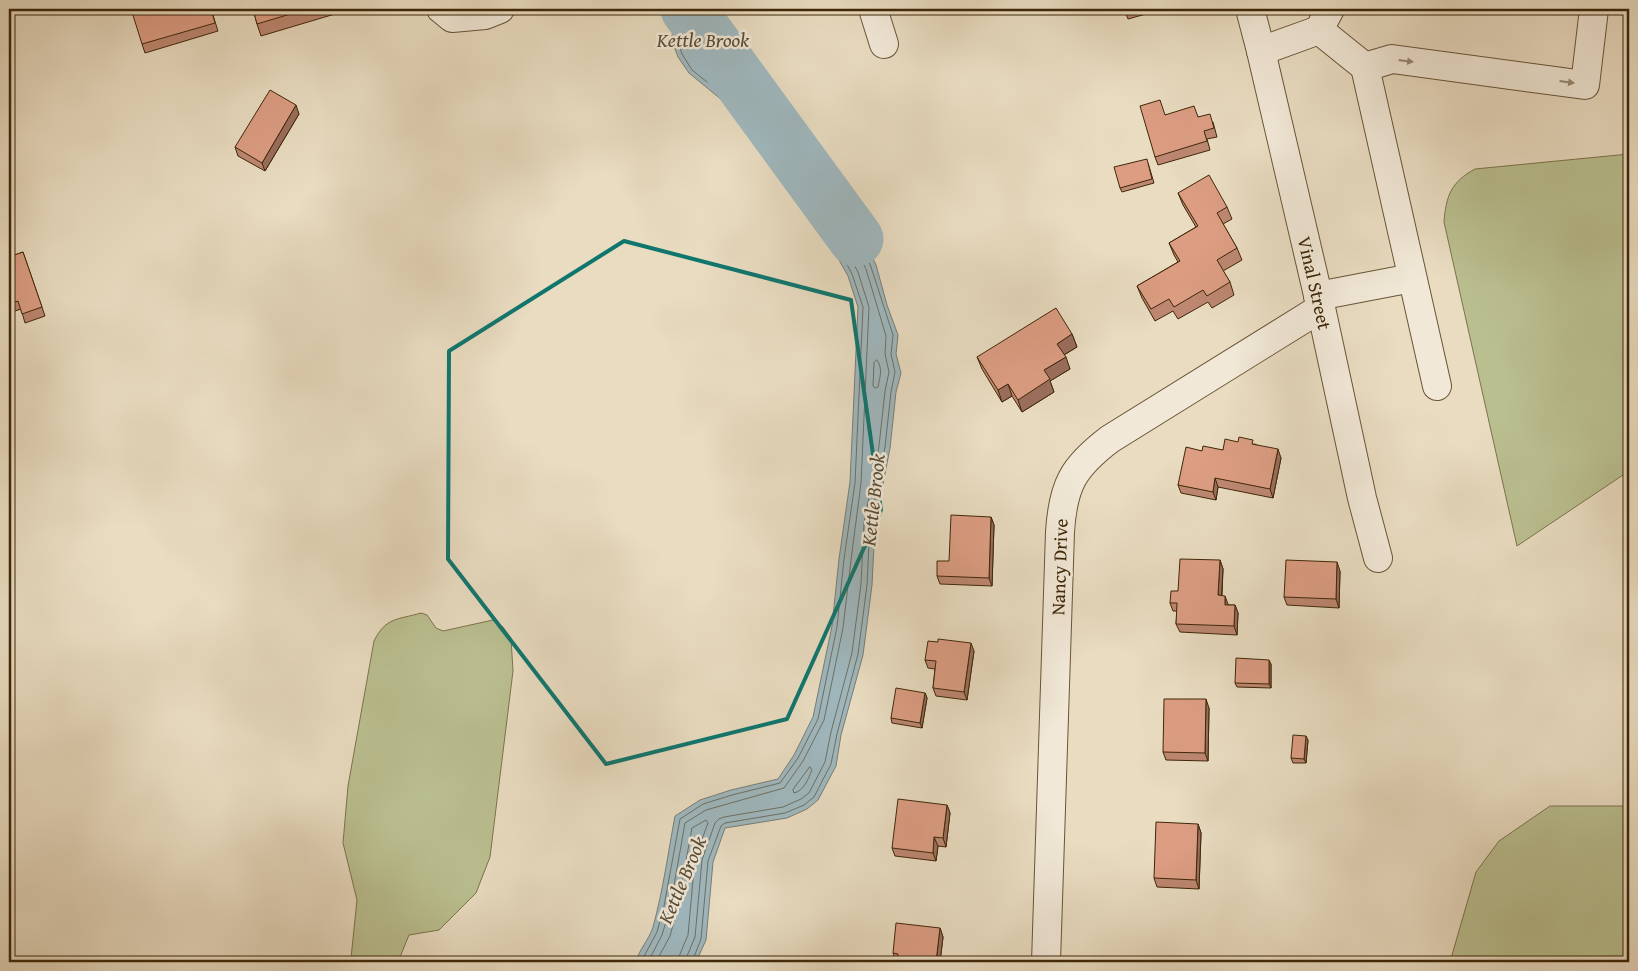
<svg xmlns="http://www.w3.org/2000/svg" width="1638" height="971" viewBox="0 0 1638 971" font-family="'Gentium Book Plus',serif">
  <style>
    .green { fill: #babf90; stroke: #7c734c }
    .water { fill: #9fb8bf; stroke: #787e76 }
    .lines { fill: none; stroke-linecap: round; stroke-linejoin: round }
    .shore { stroke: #6e7064; stroke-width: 1 }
    .river { stroke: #9fb8bf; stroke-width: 55 }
    .minor-casing { stroke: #695436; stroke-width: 30 }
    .minor { stroke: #f1e8d7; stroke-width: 28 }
    .wall { fill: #bd8771; stroke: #3e2708 }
    .shaded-wall { fill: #9a6e5c; stroke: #3e2708 }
    .building { fill: #dc9d83; stroke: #3e2708 }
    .oneway { fill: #988870 }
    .marked { fill: none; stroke: #0f766e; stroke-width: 4; stroke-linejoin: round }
    .labels { text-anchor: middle; stroke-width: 5; stroke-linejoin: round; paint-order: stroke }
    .street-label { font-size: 19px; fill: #3e2708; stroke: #f1e8d7 }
    .water-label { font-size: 20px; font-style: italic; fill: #564b36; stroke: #f1e8d7 }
  </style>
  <rect width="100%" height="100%" fill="#e9dcc1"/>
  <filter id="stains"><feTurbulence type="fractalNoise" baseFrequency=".004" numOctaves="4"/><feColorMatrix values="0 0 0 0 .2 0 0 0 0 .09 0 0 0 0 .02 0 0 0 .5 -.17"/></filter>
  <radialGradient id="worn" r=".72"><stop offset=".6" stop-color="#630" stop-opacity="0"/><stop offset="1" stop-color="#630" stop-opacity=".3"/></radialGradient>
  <g class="green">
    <path d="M1629,154v317l-112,75 -73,-324c2,-26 7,-40 31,-53z"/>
    <path d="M421,613l6,2 9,13 7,3 50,-11 10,7 8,11 2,33 -23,186 -14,36 -37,37 -30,5 -11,27h-46l-1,-4 6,-58 -14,-57 5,-57 26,-145c12,-24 23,-21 47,-28z"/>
    <polygon points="1550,806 1629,806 1629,962 1450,962 1476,872 1499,841"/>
  </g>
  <path class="water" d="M666,9h53l11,21 9,37 36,61 39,53 18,15 20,21 11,20 13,28 11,40 11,30 -2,19 5,19 -5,19 -6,56 -15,77 -3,60 -9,70 -22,80 -5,31 -18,34 -11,9 -20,9 -62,10 -12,34 -7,78 -10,22h-60c3,-13 13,-22 17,-35 10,-36 15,-74 22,-111l25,-16 31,-10 47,-11 16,-24 19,-38 19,-91 7,-67 11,-77 8,-175 -10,-31 -14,-25 -5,-16 -12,-22 -22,-27 -21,-23 -20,-36 -12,-14 -14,-8 -39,-32 -11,-16 -7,-19 5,-12z"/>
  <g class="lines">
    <g class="shore">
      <path d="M679,9l8,15c0,5 -3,9 -4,15 0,20 37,45 51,57l6,2 2,-3 -14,-24 -8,-37 -10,-19 -1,-6"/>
      <path d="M688,9c4,7 9,13 6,22 0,2 -2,5 -2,7 -2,12 16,28 26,33l2,-3 -8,-31 -10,-20 -1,-8"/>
      <path d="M877,360c6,8 3,17 1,27l-3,1 -2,-2 1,-23z"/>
      <path d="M810,767l2,3c-4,9 -8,21 -18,23l-1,-3z"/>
      <polyline points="641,962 657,932 664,906 680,819 703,804 732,795 780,783 798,758 818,719 837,627 844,559 855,483 863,307 852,274 839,249 834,233 821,210 799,182 778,160 758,124 746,109 731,101 692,70 682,54 677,39 681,25 672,9"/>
      <polyline points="648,962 662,935 670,908 685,823 706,810 784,788 803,761 824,720 843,628 851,560 861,483 869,307 858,272 844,247 840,231 835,222 835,219 838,218 843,223 853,242 866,269 886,336 885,354 889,372 885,391 879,446 864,523 861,584 852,653 831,732 825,762 809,793 801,799 783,807 724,817 719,819 715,823 702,860 695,937 687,956 686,962"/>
      <polyline points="656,962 670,936 677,910 692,828 706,820 708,823 695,858 688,935 680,954 678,962"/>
      <polyline points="692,962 701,939 708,861 721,826 725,823 785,813 804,805 814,797 831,764 837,734 858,654 867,585 870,524 885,447 891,392 895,372 891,354 893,335 871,267 859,239 848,220 829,199 810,184 771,130 734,69 725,32 715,13 715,9"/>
    </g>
    <polyline class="river" points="688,9 856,239"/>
    <defs>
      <g id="minor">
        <polyline points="441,9 452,18 485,15 500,9"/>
        <polyline points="873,9 884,44"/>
        <polyline points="1250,9 1261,51 1321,308 1362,498 1378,558"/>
        <polyline points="1319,30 1365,67 1392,59 1585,85 1594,9"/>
        <polyline points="1261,51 1319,30 1330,9"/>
        <polyline points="1365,67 1437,386"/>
        <polyline points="1318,296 1412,278"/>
        <path d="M1046,962l14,-430c3,-47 13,-65 50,-93l211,-131"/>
      </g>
    </defs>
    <use href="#minor" class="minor-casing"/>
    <use href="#minor" class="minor"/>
  </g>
  <g class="wall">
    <polygon points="211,9 218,31 145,53 142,44"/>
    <polygon points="253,9 345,9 345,11 261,36 257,24"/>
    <polygon points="1124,9 1164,9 1128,19"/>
    <polygon points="299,114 265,171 238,156 235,147"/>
    <polygon points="1165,115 1198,117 1213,122 1217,137 1207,139 1210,150 1158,165 1155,157"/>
    <polygon points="1148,163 1154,183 1122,192 1120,188"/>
    <polygon points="9,193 12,204 9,205"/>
    <polygon points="1178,193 1227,207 1232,219 1223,224 1237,248 1242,260 1223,271 1230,282 1234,295 1212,308 1208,302 1178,319 1173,311 1155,321 1142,298 1137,286 1178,262 1174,255 1169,243 1196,227 1183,205"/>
    <polygon points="23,252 45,316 25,323 21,309 9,313 9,257"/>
    <polygon points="1072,334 1077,347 1064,355 1070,369 1050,381 1054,392 1022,412 1012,396 1002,402 982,369 977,357"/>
    <polygon points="1255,444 1281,458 1273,498 1218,487 1216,500 1181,493 1178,485 1202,451 1223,450"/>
    <polygon points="991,517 994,525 992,586 940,584 937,576 949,561"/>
    <polygon points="1220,560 1223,569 1222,596 1228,605 1235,605 1238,613 1237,635 1180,632 1176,624 1177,611 1173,611 1170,603 1178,591"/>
    <polygon points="1340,571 1339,608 1287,605 1284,597"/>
    <polygon points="974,651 967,700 936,696 933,688 935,669 928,668 925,660"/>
    <polygon points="1271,664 1271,688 1237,687 1235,683"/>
    <polygon points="925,693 927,698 922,728 892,723 891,718"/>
    <polygon points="1209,708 1208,761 1166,760 1163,752"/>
    <polygon points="1308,740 1306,763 1293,763 1291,758"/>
    <polygon points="947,805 950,813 946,847 938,846 936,861 895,856 892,848"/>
    <polygon points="1198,824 1201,833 1199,889 1157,887 1154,878"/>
    <polygon points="940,928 943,937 940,962 897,962 896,961 893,953"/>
  </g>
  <g class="shaded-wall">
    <polygon points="296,105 299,114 265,171 262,163"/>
    <polygon points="1072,334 1077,347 1062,356 1057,344"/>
    <polygon points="1066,357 1070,369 1050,381 1054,392 1022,412 1018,400 1044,370"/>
    <polygon points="1008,384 1012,396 1002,402 998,390"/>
    <polygon points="1278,449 1281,458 1273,498 1270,489"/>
    <polygon points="1215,478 1218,487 1216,500 1213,492"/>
    <polygon points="991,517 994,525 992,586 989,578"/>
    <polygon points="1220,560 1223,569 1221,604 1218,595"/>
    <polygon points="1337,562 1340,571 1339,608 1336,599"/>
    <polygon points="1225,596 1228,604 1228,613 1225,605"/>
    <polygon points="1235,605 1238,613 1237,635 1234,626"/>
    <polygon points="971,643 974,651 967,700 964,692"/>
    <polygon points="1269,660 1271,664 1271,688 1269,684"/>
    <polygon points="925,693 927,698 922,728 920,723"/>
    <polygon points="1206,699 1209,708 1208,761 1205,753"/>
    <polygon points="1306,736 1308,740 1306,763 1304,759"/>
    <polygon points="947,805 950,813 946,847 943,838"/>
    <polygon points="1198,824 1201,833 1199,889 1196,880"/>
    <polygon points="934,837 938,846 936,861 933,853"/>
    <polygon points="940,928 943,937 940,962 936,962"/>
  </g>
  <g class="building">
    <polygon points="131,9 211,9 215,23 142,44"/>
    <polygon points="253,9 307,9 257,24"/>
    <polygon points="270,90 296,105 262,163 235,147"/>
    <polygon points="1160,100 1165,115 1194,106 1198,117 1210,114 1214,128 1204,131 1207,141 1155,157 1140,106"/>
    <polygon points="1147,159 1152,179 1120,188 1114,167"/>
    <polygon points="1209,175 1227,207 1217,213 1237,248 1217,260 1230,282 1207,296 1203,290 1174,307 1169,299 1151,309 1137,286 1180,261 1169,243 1198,226 1178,193"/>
    <polygon points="23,252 42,307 22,314 18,301 9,304 9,257"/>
    <polygon points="1056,308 1072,334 1057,344 1066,357 1044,370 1050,379 1018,400 1008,384 998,390 977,357"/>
    <polygon points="1239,437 1253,440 1252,444 1278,449 1270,489 1215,478 1213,492 1178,485 1186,447 1202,451 1203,446 1223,450 1225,439 1238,442"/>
    <polygon points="951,515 991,517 989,578 937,576 937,561 949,561"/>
    <polygon points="1180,559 1220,560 1218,595 1225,596 1225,605 1235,605 1234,626 1176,624 1177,603 1170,603 1171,591 1178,591"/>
    <polygon points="1286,560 1337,562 1336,599 1284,597"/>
    <polygon points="938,639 971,643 964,692 933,688 936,661 925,660 928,641 938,642"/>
    <polygon points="1236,658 1269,660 1269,684 1235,683"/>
    <polygon points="896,688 925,693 920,723 891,718"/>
    <polygon points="1164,699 1206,699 1205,753 1163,752"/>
    <polygon points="1293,735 1306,736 1304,759 1291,758"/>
    <polygon points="898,799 947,805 943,838 934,837 933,853 892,848"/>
    <polygon points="1156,822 1198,824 1196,880 1154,878"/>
    <polygon points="896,923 940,928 936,962 897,962 898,954 893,953"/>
    <polygon points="1143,960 1186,961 1186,962 1143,962"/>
  </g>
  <defs><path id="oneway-solid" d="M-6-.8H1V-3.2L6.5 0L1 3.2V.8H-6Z" transform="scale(1.25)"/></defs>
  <g class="oneway">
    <use href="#oneway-solid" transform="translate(1406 61) rotate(7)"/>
    <use href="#oneway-solid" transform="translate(1567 82) rotate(8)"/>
  </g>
  <path class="marked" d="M624,241l227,59 30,210 -94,209 -181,45 -158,-205 1,-208z"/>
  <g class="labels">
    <g class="street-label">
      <text transform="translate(1315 283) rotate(77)" y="7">Vinal Street</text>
      <text transform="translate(1059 567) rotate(-88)" y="7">Nancy Drive</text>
    </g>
    <g class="water-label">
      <text x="703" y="47">Kettle Brook</text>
      <text transform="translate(873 500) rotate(-84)" y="7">Kettle Brook</text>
      <text transform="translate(682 880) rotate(-67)" y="7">Kettle Brook</text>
    </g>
  </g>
  <rect width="1638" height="971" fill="none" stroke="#e9dcc1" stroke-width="30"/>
  <rect x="10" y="10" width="1618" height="951" fill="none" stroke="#3e2708" stroke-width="2.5"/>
  <rect x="15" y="15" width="1608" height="941" fill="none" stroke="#3e2708"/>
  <rect width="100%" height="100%" filter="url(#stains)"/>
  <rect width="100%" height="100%" fill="url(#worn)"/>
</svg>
